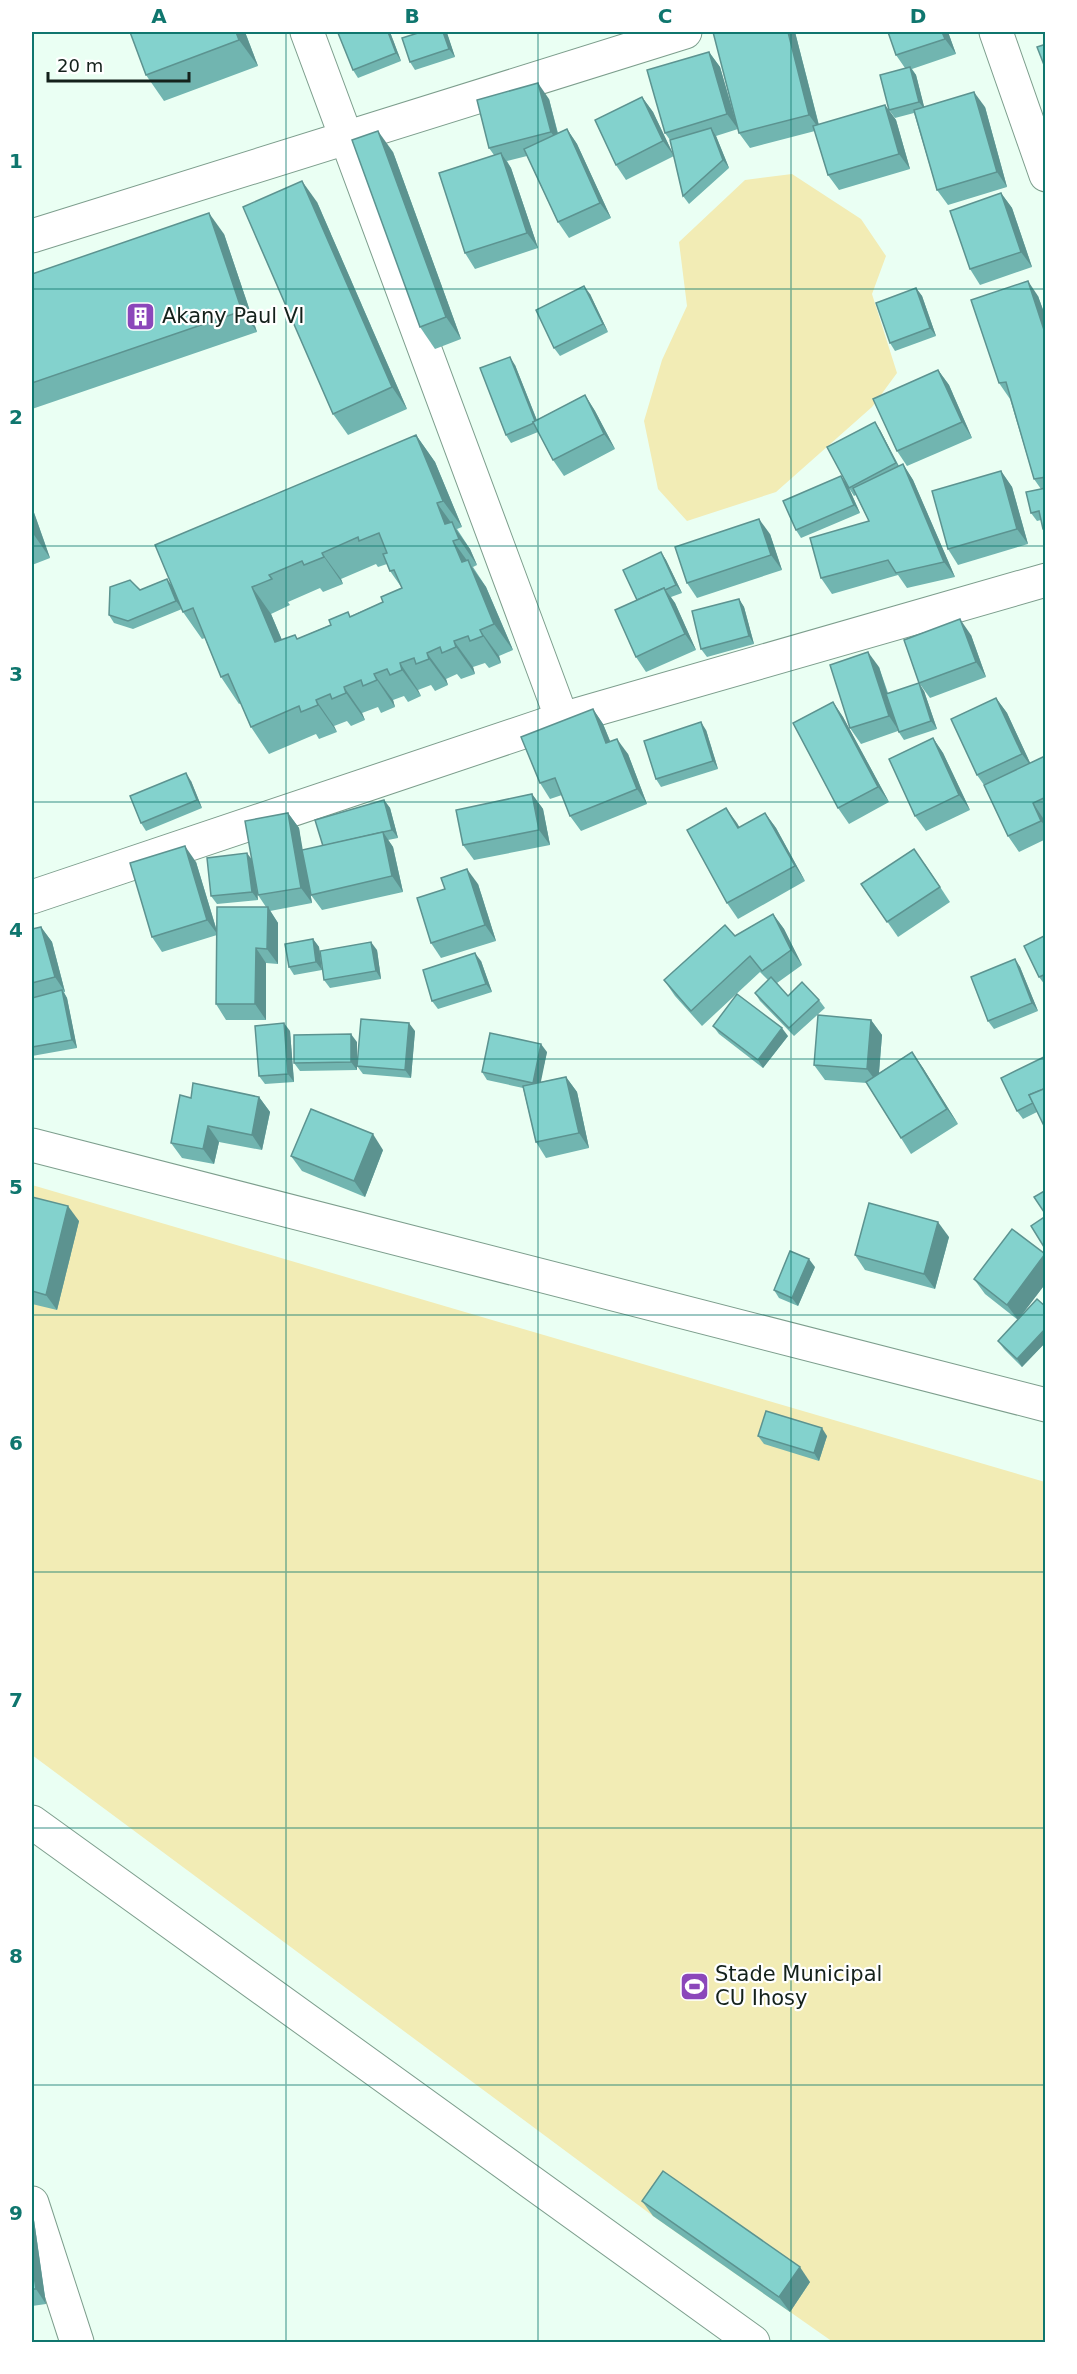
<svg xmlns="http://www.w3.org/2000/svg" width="1077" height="2374" viewBox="0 0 1077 2374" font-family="'DejaVu Sans',sans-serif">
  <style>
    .green { fill: #f2ecb5 }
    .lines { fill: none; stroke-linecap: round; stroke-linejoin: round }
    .street-casing { stroke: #7d9e8d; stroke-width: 35 }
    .street { stroke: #fff; stroke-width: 33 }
    .wall { fill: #71b5b0; fill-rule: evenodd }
    .shaded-wall { fill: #5c9390 }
    .building { fill: #83d2cd; stroke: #5c9390; stroke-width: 1.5; fill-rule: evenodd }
    .grid { fill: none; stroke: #0f766e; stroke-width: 1.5; stroke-opacity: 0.55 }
    .labels { text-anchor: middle; stroke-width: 4.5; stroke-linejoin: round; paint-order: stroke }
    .poi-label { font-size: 21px; fill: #14211b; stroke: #fff; text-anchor: start }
    .neatline { fill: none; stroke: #0f766e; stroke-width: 2 }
    .grid-label { font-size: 20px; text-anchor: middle; font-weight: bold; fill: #0f766e }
  </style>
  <rect width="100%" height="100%" fill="#eafff3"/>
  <g class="green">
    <polygon points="792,174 861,219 886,256 872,294 897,373 872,407 776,492 687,521 658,489 644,421 662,360 687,306 679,242 745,180"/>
    <polygon points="32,1185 1045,1482 1045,2342 833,2342 653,2216 32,1755"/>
  </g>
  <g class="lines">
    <defs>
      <g id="street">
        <polyline points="307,32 562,719"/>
        <polyline points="996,32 1046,175"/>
        <polyline points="32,236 685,32"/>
        <polyline points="32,897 562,719 1046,580"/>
        <polyline points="32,1145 1046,1405"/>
        <polyline points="32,1822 753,2342"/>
        <polyline points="32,2203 77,2342"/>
      </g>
    </defs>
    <use href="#street" class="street-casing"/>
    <use href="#street" class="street"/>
  </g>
  <g class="wall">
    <polygon points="245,32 258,66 164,101 146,75"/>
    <polygon points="390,32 401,61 358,78 353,70"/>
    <polygon points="795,32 819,125 885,105 896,120 910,169 839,190 828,175 815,131 750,148 739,133"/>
    <polygon points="948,32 956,54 912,69 916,75 924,107 985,107 1007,187 948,205 937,190 914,113 895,118 889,110 905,68 896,55"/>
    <polygon points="447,33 455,57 415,70 410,62"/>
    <polygon points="709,52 720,67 738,129 716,136 729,168 689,204 683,196 670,140 665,133"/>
    <polygon points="642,97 653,112 674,156 626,180 616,165"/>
    <polygon points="549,99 558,133 567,129 577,144 611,218 569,238 558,222 527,156 507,161 511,168 538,248 475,269 465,253 494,155 489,148"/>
    <polygon points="393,152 461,339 435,349 420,327"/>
    <polygon points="1001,193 1012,208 1032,267 980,285 970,269"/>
    <polygon points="317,202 407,409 348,435 333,414"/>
    <polygon points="224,234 257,332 32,409 32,274"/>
    <polygon points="916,288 922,296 936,336 895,351 890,343"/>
    <polygon points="590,294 608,332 560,356 554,348"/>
    <polygon points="1038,296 1046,318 1046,533 1043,529 1041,520 1037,521 1031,513 1041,489 1034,479 1010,399 999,383"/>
    <polygon points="515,365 537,420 585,395 595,411 615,449 564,476 553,460 538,432 511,443 506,435"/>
    <polygon points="938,370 949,385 972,438 907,466 897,451"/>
    <polygon points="880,430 899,466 903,464 913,480 955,577 907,588 898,575 832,594 821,578 869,521 856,495 854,496 849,488 860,513 801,538 796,530 845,481"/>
    <path d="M416,435l19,27 27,65 -5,2 13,20 7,16 -4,2 13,20 27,63 -14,6 2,7 -12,5 -4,-5 -12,4 2,7 -14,5 -4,-5 -11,5 2,6 -13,6 -4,-6 -13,5 3,6 -13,6 -4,-6 -11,4 2,7 -14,6 -3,-6 -16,6 3,7 -14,6 -4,-5 -13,5 3,6 -18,7 -3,-5 -47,20 -18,-27 -10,-24 -2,1 -18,-27 -16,-39 -3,1 -19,-27zM376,564l2,3 9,-3 3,7 12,17 -19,14 -86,37 -15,1 -11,-26 19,-9 -2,-3 32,-14 3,4 20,-8 -2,-5z"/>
    <polygon points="1001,471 1012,487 1028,544 958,565 948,549"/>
    <polygon points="32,507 50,558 32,565"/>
    <polygon points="770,534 782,570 697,598 687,583"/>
    <polygon points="661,552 666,560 682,593 671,597 675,603 696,650 646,672 636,657 637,600"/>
    <polygon points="167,579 182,609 133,629 114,623 109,615 140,590"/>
    <polygon points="739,599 744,607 754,644 707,657 701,649"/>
    <polygon points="971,635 986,677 930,698 919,683"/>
    <polygon points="879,667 888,693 924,691 937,729 904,740 898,731 861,744 850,728"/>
    <polygon points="996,698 1007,713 1030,763 1046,756 1046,817 1043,818 1046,822 1046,839 1019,852 1008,836 984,785 977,775"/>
    <polygon points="833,702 843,717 889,802 849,824 838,808"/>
    <polygon points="593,709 603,724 610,741 628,754 647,804 581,831 570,816 562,795 550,799 540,783"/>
    <polygon points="706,730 718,769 661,787 656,779"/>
    <polygon points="933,738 943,753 970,810 926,831 915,816"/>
    <polygon points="191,781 202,808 146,831 141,823"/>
    <polygon points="532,794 543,809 550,845 474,860 463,845"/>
    <polygon points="384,800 390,808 398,838 388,840 393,847 403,892 322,910 311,895 306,869 312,903 270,911 278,923 278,964 266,963 266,1020 226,1020 216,1004 217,935 162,952 152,937 196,862 217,931 266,907 258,895 255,876 258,900 217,904 211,896 252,860 288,813 299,828 302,850 323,846"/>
    <polygon points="765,813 776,828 805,881 738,919 727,903"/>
    <polygon points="925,864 950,902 898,937 861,884"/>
    <polygon points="478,884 496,941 441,958 431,943 445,889"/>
    <polygon points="773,914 784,929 802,965 777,983 788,996 819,1000 825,1008 794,1036 760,1001 755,993 768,980 760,972 702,1026 675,996 664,980 735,936"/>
    <polygon points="41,927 52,942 65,992 64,992 67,998 77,1048 32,1056 32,929"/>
    <polygon points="1046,935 1046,985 1045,985 1039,977"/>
    <polygon points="313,939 319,947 322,970 294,975 289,967"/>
    <polygon points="377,950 381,979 330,988 324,980"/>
    <polygon points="1015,959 1020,967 1038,1011 994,1029 988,1021"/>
    <polygon points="481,961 492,992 438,1009 432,1001"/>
    <polygon points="871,1020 882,1035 879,1073 912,1052 923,1068 958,1124 911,1154 901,1138 867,1083 825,1080 814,1065"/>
    <polygon points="713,1026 788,1036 763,1068 719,1034"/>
    <polygon points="290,1031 294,1082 265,1084 259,1076"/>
    <polygon points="415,1031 411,1078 363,1074 357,1066"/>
    <polygon points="357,1042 357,1070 300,1071 294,1063"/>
    <polygon points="547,1052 540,1082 566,1077 577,1092 589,1148 546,1158 536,1142 523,1088 487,1080 482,1072"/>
    <polygon points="1046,1056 1037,1112 1023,1119 1017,1111"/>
    <polygon points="259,1097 270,1112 262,1150 219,1142 214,1164 182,1158 171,1143 191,1098"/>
    <polygon points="383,1150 365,1197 302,1171 291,1156"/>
    <polygon points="32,1197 79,1221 57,1310 32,1304"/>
    <polygon points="949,1237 935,1289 865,1270 855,1255"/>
    <polygon points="1046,1255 1046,1283 1018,1319 1046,1307 1046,1342 1022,1367 1004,1349 998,1341 1018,1320 985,1294 974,1279"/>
    <polygon points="815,1267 798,1306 779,1298 774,1290"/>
    <polygon points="758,1436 827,1436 819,1461 764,1444"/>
    <polygon points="642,2201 810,2282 790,2312 653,2216"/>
    <polygon points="32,2217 34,2220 46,2304 32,2306"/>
  </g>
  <g class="shaded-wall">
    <polygon points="236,32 245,32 258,66 239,40"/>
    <polygon points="388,32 390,32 401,61 396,53"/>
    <polygon points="443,32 446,32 447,33 455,57 449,49"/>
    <polygon points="788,32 795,32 820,130 809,115"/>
    <polygon points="942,32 948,32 956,54 945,39"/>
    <polygon points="709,52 720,67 738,129 727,114"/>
    <polygon points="910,67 916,75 925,110 919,102"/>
    <polygon points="538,83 549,99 561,147 551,132"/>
    <polygon points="974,92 985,107 1007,187 997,172"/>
    <polygon points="642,97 653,112 674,156 663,141"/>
    <polygon points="885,105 896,120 910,169 899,154"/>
    <polygon points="711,128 716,136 729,168 723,160"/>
    <polygon points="567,129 577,144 611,218 600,203"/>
    <polygon points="378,131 393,152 461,339 446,317"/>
    <polygon points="501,153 511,168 538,248 527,233"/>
    <polygon points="302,181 317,202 407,409 392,387"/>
    <polygon points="1001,193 1012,208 1032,267 1021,252"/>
    <polygon points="209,213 224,234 257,332 242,311"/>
    <polygon points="1028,281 1038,296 1046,318 1046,336"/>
    <polygon points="584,286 590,294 608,332 603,324"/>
    <polygon points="916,288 922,296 936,336 930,328"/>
    <polygon points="510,357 515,365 541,431 536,423"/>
    <polygon points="938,370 949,385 972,438 962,422"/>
    <polygon points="585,395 595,411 615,449 604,434"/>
    <polygon points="875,422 880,430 901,471 896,463"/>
    <polygon points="416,435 435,462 462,527 443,501"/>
    <polygon points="903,464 913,480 955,577 944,562"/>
    <polygon points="1001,471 1012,487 1028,544 1017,529"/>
    <polygon points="841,476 847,484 860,513 854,505"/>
    <polygon points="437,503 470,549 477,565 459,539 445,524"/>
    <polygon points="32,507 50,558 32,532"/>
    <polygon points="759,519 770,534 782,570 771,555"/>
    <polygon points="453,541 486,587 513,650 494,624 462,562"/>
    <polygon points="661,552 666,560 682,593 676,585"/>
    <polygon points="322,553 341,579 343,584 324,557"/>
    <polygon points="167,579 173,587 182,609 176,601"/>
    <polygon points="252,587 271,614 294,669 275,642"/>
    <polygon points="664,588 675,603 696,650 685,634"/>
    <polygon points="739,599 744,607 754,644 749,636"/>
    <polygon points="960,619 971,635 986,677 976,662"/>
    <polygon points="480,630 499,656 501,663 483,636"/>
    <polygon points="454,641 473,667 475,674 456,647"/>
    <polygon points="868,652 879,667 899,731 889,716"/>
    <polygon points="427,653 446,679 448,685 429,659"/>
    <polygon points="400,663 418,690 421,696 402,670"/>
    <polygon points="374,674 393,700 395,707 377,680"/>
    <polygon points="919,683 924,691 937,729 931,721"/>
    <polygon points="344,687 362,713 365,720 346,693"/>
    <polygon points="996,698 1007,713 1033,769 1022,754"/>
    <polygon points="316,700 334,726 337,732 318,705"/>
    <polygon points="833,702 843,717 889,802 878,787"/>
    <polygon points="593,709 603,724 617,758 606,743"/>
    <polygon points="701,722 706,730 718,769 713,761"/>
    <polygon points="933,738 943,753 970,810 959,795"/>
    <polygon points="617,739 628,754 647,804 637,789"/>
    <polygon points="186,773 191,781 202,808 197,800"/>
    <polygon points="532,794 543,809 550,845 539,830"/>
    <polygon points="384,800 390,808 398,838 392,830"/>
    <polygon points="1033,803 1043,818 1046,822 1046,827 1041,821"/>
    <polygon points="726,808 737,823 749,843 738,828"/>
    <polygon points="288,813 299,828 312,903 301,888"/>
    <polygon points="765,813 776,828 805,881 795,866"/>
    <polygon points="383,832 393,847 403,892 392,876"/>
    <polygon points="185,846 196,862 218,935 207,920"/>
    <polygon points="247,853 253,861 258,900 252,892"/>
    <polygon points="467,869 478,884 496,941 485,925"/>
    <polygon points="268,907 278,923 278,964 267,949"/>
    <polygon points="773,914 784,929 802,965 791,950"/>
    <polygon points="41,927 52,942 65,992 55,977"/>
    <polygon points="313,939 319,947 322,970 316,962"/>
    <polygon points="371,942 377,950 381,979 376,971"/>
    <polygon points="256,948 266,963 266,1020 255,1004"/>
    <polygon points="475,953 481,961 492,992 486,984"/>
    <polygon points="1015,959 1020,967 1038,1011 1032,1003"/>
    <polygon points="62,990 67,998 77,1048 72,1040"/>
    <polygon points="871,1020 882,1035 878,1084 867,1069"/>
    <polygon points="284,1023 290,1031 294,1082 288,1074"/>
    <polygon points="409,1023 415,1031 411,1078 405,1070"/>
    <polygon points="782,1028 788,1036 763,1068 758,1060"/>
    <polygon points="351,1034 357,1042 357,1070 351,1062"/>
    <polygon points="541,1044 547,1052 539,1091 533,1083"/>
    <polygon points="912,1052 923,1068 958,1124 947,1109"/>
    <polygon points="566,1077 577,1092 589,1148 579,1133"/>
    <polygon points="259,1097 270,1112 262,1150 252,1135"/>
    <polygon points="208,1126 219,1142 214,1164 203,1149"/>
    <polygon points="373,1134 383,1150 365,1197 354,1181"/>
    <polygon points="68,1206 79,1221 57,1310 46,1295"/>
    <polygon points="938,1222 949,1237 935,1289 924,1274"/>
    <polygon points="1045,1254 1046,1283 1018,1320 1007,1305"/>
    <polygon points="809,1259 815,1267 798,1306 792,1298"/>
    <polygon points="1046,1328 1046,1342 1022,1367 1017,1359"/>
    <polygon points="822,1428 827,1436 819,1461 814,1453"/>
    <polygon points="32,2217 34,2220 46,2304 36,2289 32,2262"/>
    <polygon points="800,2267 810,2282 790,2312 779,2297"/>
  </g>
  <g class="building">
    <polygon points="130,32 236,32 239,40 146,75"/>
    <polygon points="341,32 388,32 396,53 353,70 338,33"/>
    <polygon points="421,32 443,32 449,49 410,62 402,38"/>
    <polygon points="713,32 788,32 809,115 739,133"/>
    <polygon points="888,32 942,32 945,39 896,55"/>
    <polygon points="1046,44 1046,70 1037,47"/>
    <polygon points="709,52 727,114 665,133 647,70"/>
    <polygon points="910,67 919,102 889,110 880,75"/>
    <polygon points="538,83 551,132 489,148 477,100"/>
    <polygon points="974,92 997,172 937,190 914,110"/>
    <polygon points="642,97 663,141 616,165 595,120"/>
    <polygon points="885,105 899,154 828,175 813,126"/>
    <polygon points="711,128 723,160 683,196 670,140"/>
    <polygon points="567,129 600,203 558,222 524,149"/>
    <polygon points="378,131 446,317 420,327 352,140"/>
    <polygon points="501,153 527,233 465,253 439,173"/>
    <polygon points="302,181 392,387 333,414 243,207"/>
    <polygon points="1001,193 1021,252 970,269 950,211"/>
    <polygon points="209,213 242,311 32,383 32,274"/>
    <polygon points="1028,281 1046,336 1046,477 1034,479 1006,382 999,383 971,300"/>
    <polygon points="584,286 603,324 554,348 536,310"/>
    <polygon points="916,288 930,328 890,343 876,303"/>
    <polygon points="510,357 535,421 533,422 534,423 506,435 480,368"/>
    <polygon points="938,370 962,422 897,451 873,399"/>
    <polygon points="585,395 604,434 553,460 533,422"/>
    <polygon points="875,422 896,463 849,488 827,447"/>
    <path d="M416,435l27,66 -6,2 8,21 7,-2 7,17 -6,2 9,21 6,-2 26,64 -14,6 3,6 -13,5 -2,-5 -14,5 2,6 -14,6 -2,-6 -13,6 2,6 -13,5 -2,-6 -14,5 2,7 -12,5 -3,-6 -13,5 3,6 -14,6 -2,-6 -17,7 2,6 -14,6 -2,-5 -14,6 2,5 -17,7 -2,-6 -48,21 -23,-53 -7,3 -28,-69 -10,4 -28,-67zM379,533l8,20 -4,1 7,17 4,-1 8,18 -21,9 2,5 -33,15 -2,-5 -19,8 2,5 -34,14 -2,-4 -20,7 -23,-55 20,-8 -3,-4 33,-14 2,4 20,-8 -2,-4 36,-16 1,4z"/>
    <polygon points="903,464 944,562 896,573 888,560 821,578 810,538 869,521 853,488"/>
    <polygon points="1001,471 1017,529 948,549 932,491"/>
    <polygon points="841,476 854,505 796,530 783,501"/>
    <polygon points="1046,488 1046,529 1043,529 1039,511 1031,513 1026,492"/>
    <polygon points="759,519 771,555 687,583 675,547"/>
    <polygon points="661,552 676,585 665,590 664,588 637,600 623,570"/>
    <polygon points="167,579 176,601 128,621 109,615 110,587 130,580 140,590"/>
    <polygon points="664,588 685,634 636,657 615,610"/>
    <polygon points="739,599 749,636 701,649 692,611"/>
    <polygon points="960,619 976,662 919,683 904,640"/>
    <polygon points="868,652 889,716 850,728 830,665"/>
    <polygon points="919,683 931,721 899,732 886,694"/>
    <polygon points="996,698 1022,754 977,775 951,719"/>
    <polygon points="833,702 878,787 838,808 793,723"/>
    <polygon points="593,709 606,743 617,739 637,789 570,816 555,778 540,783 521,737"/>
    <polygon points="701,722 713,761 656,779 644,741"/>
    <polygon points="933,738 959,795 915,816 889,759"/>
    <polygon points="1045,756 1046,797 1033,803 1041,821 1008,836 984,785"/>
    <polygon points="186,773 197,800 141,823 130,796"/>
    <polygon points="532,794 539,830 463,845 456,810"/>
    <polygon points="384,800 392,830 323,846 315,820"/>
    <polygon points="726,808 738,828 765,813 795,866 727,903 687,830"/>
    <polygon points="288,813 301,888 258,895 245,821"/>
    <polygon points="383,832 392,876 311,895 302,850"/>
    <polygon points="185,846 207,920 152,937 130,863"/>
    <polygon points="914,849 940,887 887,922 861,884"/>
    <polygon points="247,853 252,892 211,896 207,858"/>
    <polygon points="467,869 485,925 431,943 417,898 445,889 441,878"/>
    <polygon points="217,907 268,907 267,949 256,948 255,1004 216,1004"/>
    <polygon points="773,914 791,950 762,971 750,956 691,1011 664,980 725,925 735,936"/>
    <polygon points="41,927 55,977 32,983 32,929"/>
    <polygon points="1046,935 1046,974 1039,977 1024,946"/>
    <polygon points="313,939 316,962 289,967 285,944"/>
    <polygon points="371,942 376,971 324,980 320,951"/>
    <polygon points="475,953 486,984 432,1001 423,970"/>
    <polygon points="1015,959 1032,1003 988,1021 971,977"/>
    <polygon points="771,977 788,996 802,982 819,1000 789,1028 755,993"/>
    <polygon points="62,990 72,1040 32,1047 32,998"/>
    <polygon points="737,994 782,1028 758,1060 713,1026"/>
    <polygon points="818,1015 871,1020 867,1069 814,1065"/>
    <polygon points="361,1019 409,1023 405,1070 357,1066"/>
    <polygon points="284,1023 288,1074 259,1076 255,1026"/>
    <polygon points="490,1033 541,1044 533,1083 482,1072"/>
    <polygon points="351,1034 351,1062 294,1063 294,1035"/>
    <polygon points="912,1052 947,1109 901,1138 866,1082"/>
    <polygon points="1046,1056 1046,1088 1029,1095 1033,1103 1017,1111 1001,1078"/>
    <polygon points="566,1077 579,1133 536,1142 523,1086"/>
    <polygon points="193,1083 259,1097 252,1135 208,1126 203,1149 171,1143 180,1095 191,1098"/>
    <polygon points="1046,1088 1046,1130 1029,1095"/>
    <polygon points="311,1109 373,1134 354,1181 291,1156"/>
    <polygon points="1046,1190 1046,1215 1034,1197"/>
    <polygon points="32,1197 68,1206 46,1295 32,1291"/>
    <polygon points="869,1203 938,1222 924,1274 855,1255"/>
    <polygon points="1046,1216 1046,1243 1044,1244 1046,1246 1044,1247 1031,1226"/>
    <polygon points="1012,1229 1045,1254 1007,1305 974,1279"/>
    <polygon points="790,1251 809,1259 792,1298 774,1290"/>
    <polygon points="1037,1299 1046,1307 1046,1328 1017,1359 998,1341"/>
    <polygon points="766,1411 822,1428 814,1453 758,1436"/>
    <polygon points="663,2171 800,2267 779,2297 642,2201"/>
    <polygon points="32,2262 36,2289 32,2289"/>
  </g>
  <path class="grid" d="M286,32v2310M538,32v2310M791,32v2310M32,289h1014M32,546h1014M32,802h1014M32,1059h1014M32,1315h1014M32,1572h1014M32,1828h1014M32,2085h1014"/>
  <defs>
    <symbol id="building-square" viewBox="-11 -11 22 22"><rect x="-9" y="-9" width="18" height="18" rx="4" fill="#8b47ba" stroke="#fff"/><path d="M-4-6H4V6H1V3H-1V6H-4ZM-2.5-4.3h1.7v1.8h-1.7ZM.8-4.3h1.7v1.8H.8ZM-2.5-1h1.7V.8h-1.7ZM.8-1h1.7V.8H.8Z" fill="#fff"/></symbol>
    <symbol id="stadium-square" viewBox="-11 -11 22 22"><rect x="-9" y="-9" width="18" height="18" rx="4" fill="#8b47ba" stroke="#fff"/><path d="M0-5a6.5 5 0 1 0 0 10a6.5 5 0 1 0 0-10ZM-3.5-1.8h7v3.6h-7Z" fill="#fff"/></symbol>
  </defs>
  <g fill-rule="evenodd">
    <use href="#building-square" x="124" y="300" width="33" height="33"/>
    <use href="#stadium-square" x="678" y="1970" width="33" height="33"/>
  </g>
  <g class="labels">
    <g class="poi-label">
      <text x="162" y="323">Akany Paul VI</text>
      <text x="715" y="1981">Stade Municipal<tspan x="715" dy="24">CU Ihosy</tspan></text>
    </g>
  </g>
  <rect width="1077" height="2374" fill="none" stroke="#ffffff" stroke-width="66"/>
  <path d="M48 72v9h141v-9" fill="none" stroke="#14211b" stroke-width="3"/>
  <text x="57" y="72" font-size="18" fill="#14211b" stroke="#ffffff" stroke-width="4.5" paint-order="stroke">20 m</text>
  <rect x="33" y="33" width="1011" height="2308" class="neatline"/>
  <g class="grid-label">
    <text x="159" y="23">A</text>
    <text x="412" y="23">B</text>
    <text x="665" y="23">C</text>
    <text x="918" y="23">D</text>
    <text x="16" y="168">1</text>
    <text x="16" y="424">2</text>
    <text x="16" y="681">3</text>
    <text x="16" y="937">4</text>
    <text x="16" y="1194">5</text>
    <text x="16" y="1450">6</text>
    <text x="16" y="1707">7</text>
    <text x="16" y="1963">8</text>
    <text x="16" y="2220">9</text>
  </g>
</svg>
